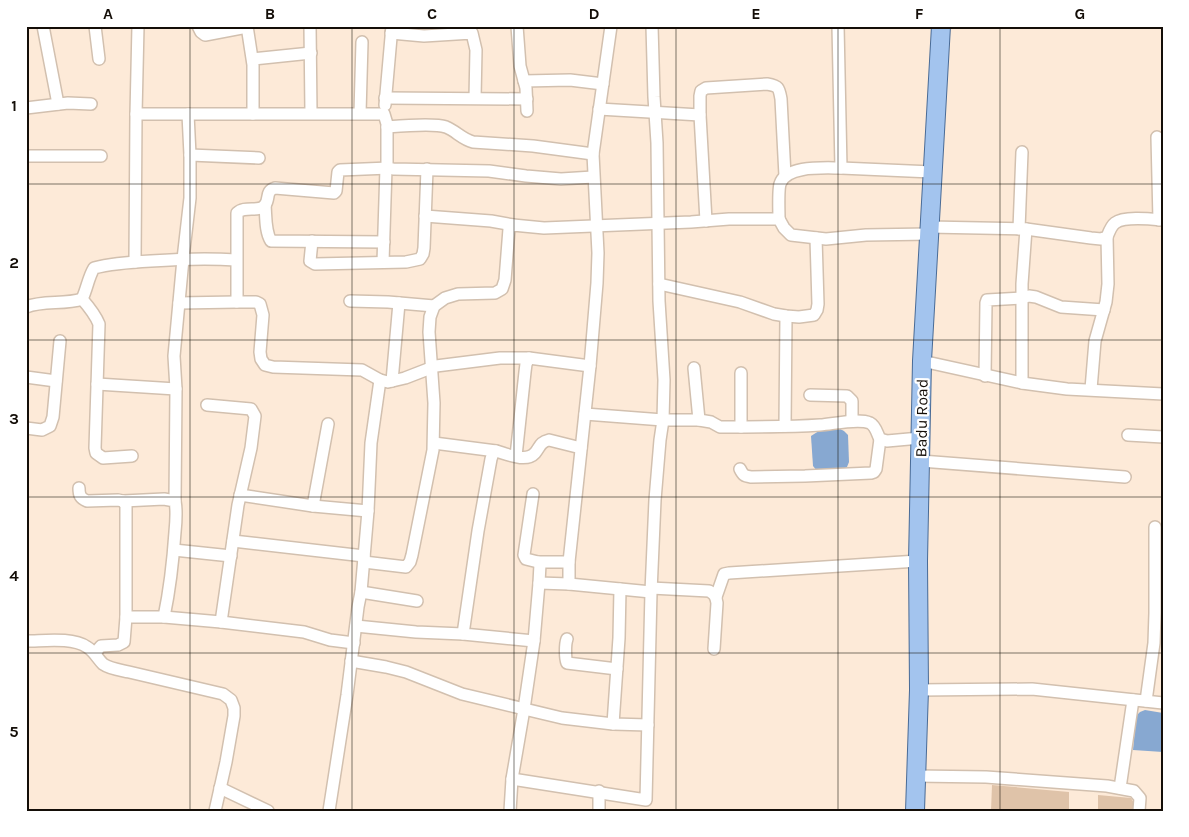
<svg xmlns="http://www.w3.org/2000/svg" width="1189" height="837" viewBox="0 0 1189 837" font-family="Karla,sans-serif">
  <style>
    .green { fill: #dfc3a9 }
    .water { fill: #87a8d1 }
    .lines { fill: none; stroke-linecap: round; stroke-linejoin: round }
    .minor-casing { stroke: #d2c0af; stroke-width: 14 }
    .primary-casing { stroke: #496b96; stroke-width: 20 }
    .minor { stroke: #fff; stroke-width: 11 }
    .primary { stroke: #a3c4ee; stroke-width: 18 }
    .grid { fill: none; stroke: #140e08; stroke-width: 1; stroke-opacity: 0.55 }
    .labels { text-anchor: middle; stroke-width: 4.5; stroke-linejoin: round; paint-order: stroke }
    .street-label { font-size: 16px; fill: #140e08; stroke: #fff }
    .neatline { fill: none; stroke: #140e08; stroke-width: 2 }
    .grid-label { font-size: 16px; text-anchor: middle; font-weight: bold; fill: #140e08 }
  </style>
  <rect width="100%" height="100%" fill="#fdead8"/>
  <g class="green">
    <polygon points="992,785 1069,792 1069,811 991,811"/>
    <polygon points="1098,795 1131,798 1135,805 1135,811 1098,811"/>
  </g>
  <g class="water">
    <polygon points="838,428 844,431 848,435 849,462 847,467 840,471 817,471 813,466 811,436 822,429"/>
    <polygon points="1145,710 1163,713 1163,752 1133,750 1136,716 1140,712"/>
  </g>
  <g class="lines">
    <defs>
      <g id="minor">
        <polyline points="43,26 58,104"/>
        <polyline points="95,26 99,59"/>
        <polyline points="198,26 201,32 205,35 247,27"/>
        <polyline points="247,26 253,65 253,114"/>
        <polyline points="310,26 311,113"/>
        <polyline points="517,26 520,66 526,88 527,111"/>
        <polyline points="838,26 841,168"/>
        <polyline points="391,33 424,36 472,33 476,50 475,98"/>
        <polyline points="253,59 311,53"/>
        <polyline points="524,81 570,80 603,84"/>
        <polyline points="385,98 527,99"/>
        <polyline points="385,105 392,26"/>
        <polyline points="26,108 68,103 91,104"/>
        <polyline points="599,109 700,115"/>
        <polyline points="360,113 362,42"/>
        <polyline points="136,114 138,26"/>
        <path d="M387,127c13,-1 47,-4 59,0 10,4 16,12 27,15l60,4 60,8"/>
        <polyline points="1157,137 1159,220"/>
        <polyline points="190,155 259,158"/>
        <polyline points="26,156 101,156"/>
        <path d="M389,168l-49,2 -2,2 -2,19 -2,2 -59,-5c-10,3 -5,11 -10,17 -6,8 -20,0 -28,8v89h19l4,2 3,11 -3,37 1,7 4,6 8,2 89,3 18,10 8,2 17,-4 31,-12 64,-8h29l61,8"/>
        <path d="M265,205c1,11 0,27 6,36l113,1"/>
        <polyline points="425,216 491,221 513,225"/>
        <path d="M779,219c0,-9 -1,-28 1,-35 6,-19 44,-16 61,-16l91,4"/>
        <path d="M706,221l-6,-106v-19l1,-5 5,-3 61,-4c12,2 12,4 14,15l4,77"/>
        <path d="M929,227l97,2 65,9 10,1 6,-2c2,-5 4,-11 8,-14 9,-7 36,-4 48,-3"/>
        <polyline points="1019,229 1022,152"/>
        <polyline points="312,241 310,261 315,264 406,262 420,259 423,254 424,248 427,169"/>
        <polyline points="135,262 136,114 384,114 387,124 387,165 389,168 393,169 489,171 526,176 561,179 593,177"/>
        <polyline points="383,262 386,168"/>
        <polyline points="659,284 740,302 774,314 786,316 799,317 814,315 817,310 818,304 816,238"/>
        <path d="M82,299c7,8 13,15 17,25l-4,124 1,5 7,5 29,-2"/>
        <polyline points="350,301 388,302 434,306"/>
        <polyline points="179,303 237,302"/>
        <path d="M26,307c18,-7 38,-2 56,-8 5,-10 6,-21 12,-31 19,-5 38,-6 57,-7 29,-2 57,-3 85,-1"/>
        <polyline points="922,361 1022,383 1067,389 1163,394"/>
        <polyline points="694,368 699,420"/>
        <polyline points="741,373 741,427"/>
        <polyline points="985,376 986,303 987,300 1022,298 1029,296 1036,297 1061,307 1104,310"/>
        <polyline points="26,377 56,381"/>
        <polyline points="392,381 399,303"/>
        <polyline points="1022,383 1022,284 1026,229"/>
        <polyline points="97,384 176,389"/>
        <polyline points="1091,389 1095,341 1106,302 1108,284 1107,237"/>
        <polyline points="810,395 847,396 852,401 852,421"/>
        <polyline points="207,405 251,409 255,416 251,448 238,505 221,622"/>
        <path d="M585,414l78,6h36l12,2 9,5h6c31,0 63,0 94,-2 14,-1 38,-7 50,-2 6,3 7,11 10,16l7,2 33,-3"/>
        <polyline points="785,426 786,316"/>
        <polyline points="26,428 42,430 50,426 53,417 60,341"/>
        <polyline points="1128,435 1163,437"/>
        <polyline points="434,443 496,451"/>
        <polyline points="516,456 525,372 526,364 529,358"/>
        <polyline points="921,461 1125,477"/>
        <path d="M740,469c3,6 4,7 11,8l54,-1 66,-3 3,-1 2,-3 4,-30"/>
        <path d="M79,488c0,7 1,10 8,13l31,-1 5,1 3,5v111l-2,25 -6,3 -17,1 -6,7"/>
        <polyline points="240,495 313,506 368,511"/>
        <path d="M123,501l41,-2 11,2c2,10 1,21 0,31 -2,30 -5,56 -11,85"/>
        <polyline points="175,501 176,389 174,356 183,259 190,198 190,155 188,114"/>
        <polyline points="313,506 328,424"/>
        <polyline points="233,541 364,556"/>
        <polyline points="174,550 231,556"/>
        <polyline points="364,562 406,567 410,562 412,555 433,450 434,403 429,332 430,317 434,306 445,298 458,294 495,293 502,289 505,280 509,229 513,225 544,228 691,222 729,219 779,219 784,228 791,235 826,239 866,235 929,234"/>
        <polyline points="538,562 569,562"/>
        <polyline points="539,583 569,584 651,592"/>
        <polyline points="569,584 569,562 590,366 597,283 598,253 593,154 611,26"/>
        <path d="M651,588l58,3c6,3 7,6 8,12l-3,46"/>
        <polyline points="361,592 417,601"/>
        <polyline points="716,597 724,574 729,573 918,561"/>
        <polyline points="126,617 164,617 221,622 304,632 330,640 354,643"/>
        <polyline points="356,626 416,632 463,634"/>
        <path d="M567,639c-2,5 -2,19 0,24l50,6"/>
        <path d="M26,641c18,0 46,-4 61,6 7,4 10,11 16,17 7,5 17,6 26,8l94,22 8,6 3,8v8l-8,46 -11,49"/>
        <path d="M534,641l-71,-7 15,-103 13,-72 2,-6 3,-2c11,3 30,12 39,2 5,-6 5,-11 14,-13l32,8"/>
        <polyline points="351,661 386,667 406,672 462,694 562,718 613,724 648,725"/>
        <polyline points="919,690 1032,689 1163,703"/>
        <polyline points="1146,701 1154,643 1155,613 1155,527"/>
        <polyline points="613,724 619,638 620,589"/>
        <polyline points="916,776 986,777 1107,786 1134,791 1140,798 1139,811"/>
        <polyline points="512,779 646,800 651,592 655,500 660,440 663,420 664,380 659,301 657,143 654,97 652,26"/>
        <polyline points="220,788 268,811"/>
        <polyline points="1120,788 1133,700"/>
        <polyline points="329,811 347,695 358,607 361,592 368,511 371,443 380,380"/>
        <polyline points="510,811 512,779 524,709 534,641 539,583 540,564 538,562 526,559 524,555 533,494"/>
        <polyline points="599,811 599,791"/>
      </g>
      <polyline id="primary" points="915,811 919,690 918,561 922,361 941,26"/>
    </defs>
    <use href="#minor" class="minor-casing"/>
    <use href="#primary" class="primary-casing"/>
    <use href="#minor" class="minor"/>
    <use href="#primary" class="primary"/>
  </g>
  <path class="grid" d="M190,26v785M352,26v785M514,26v785M676,26v785M838,26v785M1000,26v785M26,184h1137M26,340h1137M26,497h1137M26,653h1137"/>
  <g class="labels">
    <g class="street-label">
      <text transform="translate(921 418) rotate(-89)" y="6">Badu Road</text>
    </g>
  </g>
  <rect width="1189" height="837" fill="none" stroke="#ffffff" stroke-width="55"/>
  <rect x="28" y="28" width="1134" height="782" class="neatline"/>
  <g class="grid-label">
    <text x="108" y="19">A</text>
    <text x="270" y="19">B</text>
    <text x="432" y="19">C</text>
    <text x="594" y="19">D</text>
    <text x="756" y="19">E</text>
    <text x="919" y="19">F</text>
    <text x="1080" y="19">G</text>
    <text x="14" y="111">1</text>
    <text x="14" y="268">2</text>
    <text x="14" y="424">3</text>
    <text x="14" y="581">4</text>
    <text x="14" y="737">5</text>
  </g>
</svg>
